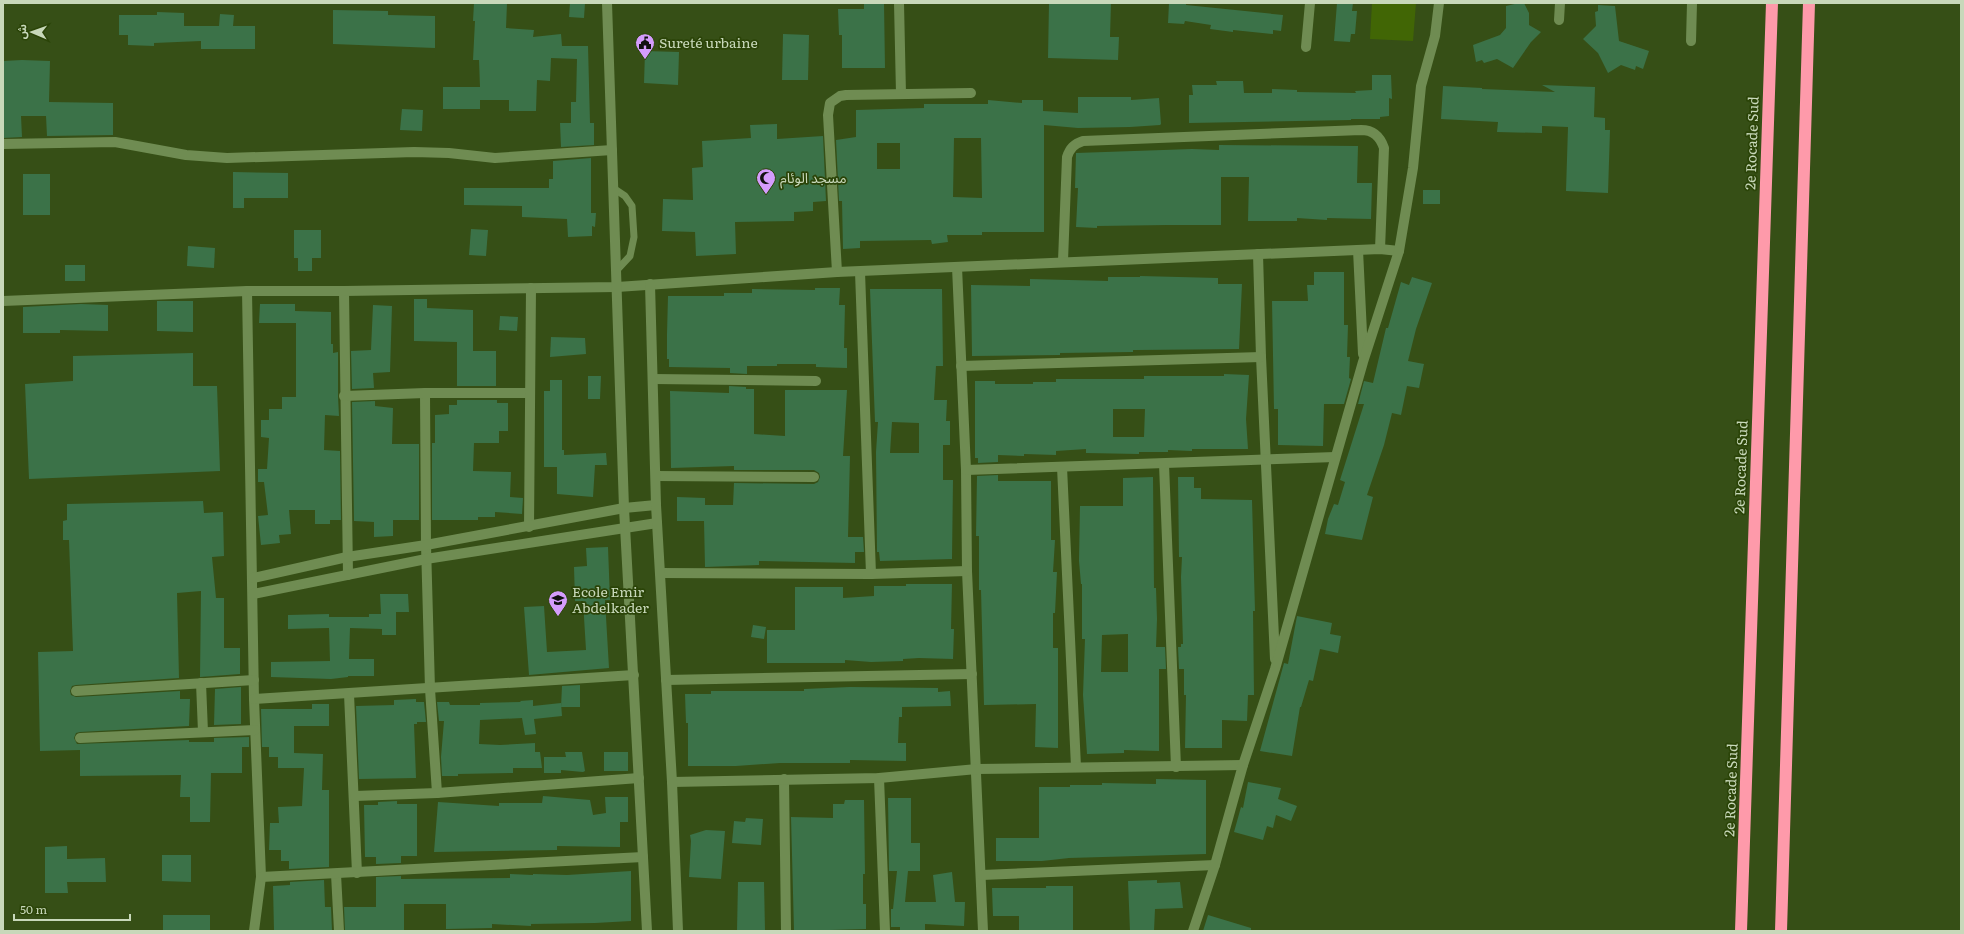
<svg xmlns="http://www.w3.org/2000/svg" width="1964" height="934" viewBox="0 0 1964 934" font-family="Literata,'Noto Sans Arabic',serif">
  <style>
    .green { fill: #416605 }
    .building { fill: #3b7248; fill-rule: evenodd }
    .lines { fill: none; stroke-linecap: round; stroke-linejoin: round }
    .lane { stroke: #6f8c52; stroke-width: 7 }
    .street { stroke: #6f8c52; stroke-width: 10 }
    .secondary { stroke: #6f8c52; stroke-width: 10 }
    .highway { stroke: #fe9aaa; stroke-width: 12 }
    .labels { text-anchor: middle; stroke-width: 3.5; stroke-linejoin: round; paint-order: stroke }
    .poi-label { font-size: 14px; fill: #c8d8ba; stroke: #2b4408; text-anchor: start }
    .street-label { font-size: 14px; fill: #c8d8ba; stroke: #2b4408 }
  </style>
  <rect width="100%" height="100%" fill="#364f16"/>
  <polygon class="green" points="1372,3 1416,3 1413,41 1370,39"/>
  <g class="building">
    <polygon points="474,3 507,3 506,28 534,30 533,37 561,34 562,46 588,46 590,123 594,123 594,145 561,147 560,123 571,123 571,102 576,102 577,59 551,58 550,81 537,80 536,111 509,111 509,100 480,100 480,109 443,109 443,87 480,87 479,60 473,60 475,21 473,21"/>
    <polygon points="570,3 585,3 584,18 569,17"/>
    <polygon points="864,3 884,3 885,68 842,68 842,35 839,35 838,9 864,9"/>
    <polygon points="1049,3 1111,3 1110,37 1119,37 1118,60 1048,58"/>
    <polygon points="1169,3 1186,3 1186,5 1283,15 1281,31 1273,30 1273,34 1233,30 1233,32 1210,29 1211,25 1185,21 1184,24 1168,23"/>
    <polygon points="1337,3 1353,3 1352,11 1357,11 1355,34 1351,34 1350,42 1334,41"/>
    <polygon points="1519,3 1524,3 1529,13 1529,25 1541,32 1531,42 1513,68 1497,59 1484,63 1482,60 1476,62 1473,45 1500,35 1506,28 1506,6"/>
    <polygon points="1598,5 1615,6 1619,41 1649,51 1643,69 1636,66 1635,70 1621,65 1608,73 1598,53 1583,39 1596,26 1595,12 1598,11"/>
    <polygon points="333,10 388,11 388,15 435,16 435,48 333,44"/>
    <polygon points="157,12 184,13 184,26 219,26 220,14 234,15 233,26 255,26 255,49 201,49 201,41 154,43 154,46 128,45 128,35 119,35 119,15 157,15"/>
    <polygon points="783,34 809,35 808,80 782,80"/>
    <polygon points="645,51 679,52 678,85 644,83"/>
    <polygon points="22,60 50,61 49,102 113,103 113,135 47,136 46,116 21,116 22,137 3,138 3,61"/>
    <polygon points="1372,75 1391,75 1392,99 1389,98 1389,116 1380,117 1380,119 1351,119 1351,120 1189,123 1189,95 1193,95 1192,85 1217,85 1216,81 1243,81 1244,93 1272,93 1272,89 1297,90 1297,92 1356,93 1355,91 1372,90"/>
    <polygon points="1542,85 1595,87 1594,117 1605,118 1605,130 1610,130 1608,193 1566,191 1568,127 1542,126 1542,133 1497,132 1498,122 1441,119 1443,86 1482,88 1482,89 1555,92"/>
    <path d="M1078,97h53v3l28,-2 2,26 -1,1 -30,2 -52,1 -34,-3v107h-62v3h-35l1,7 -16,2 -1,-4 -71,1v7l-17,1 -1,-48h-3l-3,-61 20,-3v-27l68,-2v-4h64v-4l34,3v-3h21v11l35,2zM954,138h27l1,60 -29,-1zM877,143h23v26h-23z"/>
    <polygon points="402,109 423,110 422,131 400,130"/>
    <polygon points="777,124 777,139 823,136 826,201 813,202 813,211 794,212 794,221 735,222 736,254 696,256 695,232 662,231 663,199 693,200 692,168 703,167 702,141 751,138 750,125"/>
    <polygon points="1219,145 1358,146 1357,183 1372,183 1371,219 1327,218 1327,220 1297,218 1297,221 1248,221 1249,177 1221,177 1221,225 1167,225 1097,226 1097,228 1076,227 1078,188 1075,188 1076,153 1192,149 1219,150"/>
    <polygon points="591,158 591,213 596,213 595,227 592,226 592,236 568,237 567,219 522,217 522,206 464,205 464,188 549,188 549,179 553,179 553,161"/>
    <polygon points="233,172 288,173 288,198 244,198 244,208 233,208"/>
    <rect x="23" y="174" width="27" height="41"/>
    <rect x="1423" y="190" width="17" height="14"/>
    <polygon points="471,229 488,230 486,256 469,255"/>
    <polygon points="294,230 321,230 321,258 312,258 312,271 298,271 298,258 294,258"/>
    <polygon points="188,246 215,248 214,268 187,266"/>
    <rect x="65" y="265" width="20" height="16"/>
    <polygon points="1314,272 1344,272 1344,325 1348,325 1347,357 1350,357 1349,378 1351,379 1344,404 1324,404 1323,446 1278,445 1278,409 1274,409 1272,301 1308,301 1307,285 1314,285"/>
    <polygon points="1140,276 1218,278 1218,284 1242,284 1239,349 1137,350 1133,350 1133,352 1060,353 1060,355 972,356 971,285 1030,286 1030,279 1108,281 1108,277 1140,277"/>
    <polygon points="1412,277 1432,283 1416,329 1408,361 1424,364 1419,388 1407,386 1401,415 1392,413 1384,445 1367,495 1373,497 1362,540 1325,534 1328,519 1334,504 1338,505 1345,482 1340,480 1364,404 1358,404 1364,381 1373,383 1386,328 1388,328 1401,282 1409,285"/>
    <polygon points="815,288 840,288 839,305 845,305 844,348 847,348 847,368 816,367 816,364 777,364 777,366 747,366 747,374 730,373 730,368 669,367 669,359 667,359 667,334 668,296 724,296 724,293 752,293 752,289 815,290"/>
    <path d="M870,289h72l1,77h-7l-2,34h13l-1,21h4v24h-7v35h10l-1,79 -72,2 -1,-9h-2l-1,-100 2,-30h-3zM892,422l27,1v30h-29z"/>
    <polygon points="414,299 427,299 427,308 473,310 473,351 496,351 496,386 457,386 457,342 414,341"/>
    <polygon points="157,301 193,301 193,332 157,331"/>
    <polygon points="81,304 108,305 108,331 60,330 60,333 23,333 23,307"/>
    <polygon points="260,304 295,304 295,311 331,312 331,344 333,344 333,353 338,352 338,396 339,416 325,415 324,450 340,451 341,520 330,520 330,524 315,524 315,510 289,510 291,534 279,535 280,543 261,545 258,516 268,515 264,482 258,482 258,469 267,469 269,438 261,437 261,420 269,420 269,409 282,409 282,397 296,397 296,323 259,323"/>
    <polygon points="373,305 392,306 390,372 373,373 374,388 352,389 351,351 371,350"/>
    <polygon points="500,316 518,317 517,331 499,330"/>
    <polygon points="551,337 585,338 586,354 550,357"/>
    <polygon points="193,353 193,386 217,386 220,471 29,479 25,384 73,381 73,356"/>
    <path d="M1224,374l25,1 -3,44 2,30h-56v2l-24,-1v2h-29v2l-53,-1v-4l-30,2v4l-32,-1v2l-26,-1v7l-20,1v-5h-3v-77h20v3h38v-2h23v-3h88v-3h80zM1113,409h32l-1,28h-31z"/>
    <polygon points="588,376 601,376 600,399 588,399"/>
    <polygon points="550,380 562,380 562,450 564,450 564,455 606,453 607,465 595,465 593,497 557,494 557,467 544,467 544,391 550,391"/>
    <polygon points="729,386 746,387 746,389 754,389 754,434 785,436 785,390 847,390 843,456 850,456 848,537 863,537 864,552 855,552 855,563 759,561 759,565 705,567 704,521 677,521 677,497 705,498 705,505 733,505 734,483 814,484 818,482 820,477 819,473 814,470 734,470 734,466 671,468 670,391 729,393"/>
    <polygon points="457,400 497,400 497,403 508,403 508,431 499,431 499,443 474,443 473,471 511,472 510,497 523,498 522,514 495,512 495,517 478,517 478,520 432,520 432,443 435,443 435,415 449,414 449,405 457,405"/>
    <polygon points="375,401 375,406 393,408 392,444 419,444 419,520 393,520 393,536 374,537 374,522 354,521 352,402"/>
    <polygon points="998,475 998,481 1051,481 1051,540 1055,540 1053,572 1057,572 1055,613 1053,613 1053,648 1058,648 1058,748 1035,747 1036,704 984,705 981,590 979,590 979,536 976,536 977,476"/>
    <path d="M1153,477l1,111h2l1,31 -1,28h9l1,22h-7v82l-35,-1v3l-37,1 -4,-59 2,-56h-3v-55h-1l-2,-23 1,-55h43v-28zM1128,634v38h-27l1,-37z"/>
    <polygon points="1178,477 1194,477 1194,488 1201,488 1201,499 1252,500 1255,611 1253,611 1254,695 1248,695 1247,721 1222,720 1222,748 1185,748 1186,695 1184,695 1184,669 1179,669 1178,647 1181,647 1181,644 1183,644 1181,577 1182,557 1179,557"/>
    <polygon points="203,501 204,513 223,512 224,556 212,557 216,598 224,598 224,648 240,648 240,674 200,677 201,591 177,593 179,678 76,685 72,686 70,691 71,695 76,697 180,691 180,699 190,699 189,726 80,732 76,733 74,738 77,744 189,740 189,742 214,742 214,738 249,737 249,747 242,747 242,773 211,773 210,822 190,822 190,797 180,797 181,775 80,776 80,750 40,751 38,652 73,651 69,540 63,540 63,521 67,520 67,504"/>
    <polygon points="608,547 610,600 605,600 609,668 529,675 524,607 544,606 547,652 586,650 583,601 575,601 574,567 587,566 586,548"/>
    <polygon points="906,584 952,584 951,629 954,629 953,659 919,658 903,659 903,661 871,662 845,660 845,663 767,663 767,630 795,630 795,587 843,587 843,598 874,596 874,586 906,586"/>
    <polygon points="380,594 408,594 409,612 396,612 396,635 382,635 382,629 350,628 349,659 374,659 374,676 348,676 348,677 331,679 271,677 271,662 330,661 329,628 288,629 288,615 329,614 329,617 369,617 369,614 381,614"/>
    <polygon points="1297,616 1332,623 1330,634 1341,636 1338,653 1320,649 1313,681 1309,680 1301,707 1300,707 1292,756 1260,751 1284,663 1288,664"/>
    <polygon points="753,625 766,627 764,639 751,637"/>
    <polygon points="580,685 580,707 561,707 562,686"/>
    <polygon points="241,687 241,724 214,725 215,689"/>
    <polygon points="850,687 938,688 938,692 950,691 951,706 902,707 902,717 899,717 898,743 906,743 906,761 850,760 850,763 780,763 736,766 688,766 688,723 686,723 685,694 711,694 711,691 804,691 804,689"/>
    <polygon points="416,699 416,702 424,702 426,722 417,722 417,724 414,724 416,778 359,779 356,706 394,705 394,700"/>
    <polygon points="533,700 533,706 561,703 562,716 534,719 536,734 525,735 522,718 480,720 479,744 500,745 535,743 535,752 540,752 542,768 513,768 513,773 458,774 458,776 442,776 441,757 444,721 439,721 437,702 449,702 450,705 480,705 480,703 521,702 520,701"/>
    <polygon points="312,704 329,704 329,726 294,726 294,753 323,754 322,790 329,790 329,867 289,869 289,861 281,861 281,850 269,850 270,823 279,823 278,807 302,806 304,768 278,768 278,757 269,757 269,747 262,747 261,709 312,709"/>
    <polygon points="565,752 582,752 585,771 583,772 561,770 561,773 544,773 544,757 566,757"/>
    <rect x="604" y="752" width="24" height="19"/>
    <polygon points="1156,779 1206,780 1206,854 1069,858 1042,861 996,861 996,838 1039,838 1039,787 1070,787 1070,785 1102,785 1102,783 1156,784"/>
    <polygon points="1248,782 1281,788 1278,799 1297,806 1291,821 1276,815 1273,828 1267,826 1263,840 1234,832 1241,807 1243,808"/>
    <polygon points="543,796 590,800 593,815 606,813 605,797 628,797 628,822 620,822 620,847 557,846 557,850 434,852 438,802 499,806 499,803 542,803"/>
    <polygon points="888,798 911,798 911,843 920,843 920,871 908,871 905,902 936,902 933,875 952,872 955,902 965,902 964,926 925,924 925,931 900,931 900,927 891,927 891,909 893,909 897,871 889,871"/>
    <polygon points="845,800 864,800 865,874 863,874 863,904 866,904 866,929 794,931 791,817 833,818 833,804 844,804"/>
    <polygon points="397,801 397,804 417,804 417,856 401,856 401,863 376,864 376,857 365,857 364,805 378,805 378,802"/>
    <polygon points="746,818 763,819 761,845 732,843 734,821 745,822"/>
    <polygon points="706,830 725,831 721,879 689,877 691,841 690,835"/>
    <polygon points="67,846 67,859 105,858 106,882 67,882 68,893 45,893 45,847"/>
    <polygon points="162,855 191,855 191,882 162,881"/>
    <polygon points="631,871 631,921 595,923 531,924 531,926 492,924 492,928 446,929 446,904 404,904 404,931 345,931 344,907 376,907 376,877 401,876 401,879 510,878 510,874 533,875 533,874 567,875"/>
    <polygon points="324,880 325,907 331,907 332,931 274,931 273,886 290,885 290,882"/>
    <polygon points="1157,880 1157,883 1180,882 1183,908 1155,909 1154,931 1130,931 1128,881"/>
    <polygon points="738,882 764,882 765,931 737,931"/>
    <polygon points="1046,886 1073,886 1073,931 1019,931 1019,916 993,916 992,888 1046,888"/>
    <rect x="163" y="915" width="47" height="16"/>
    <polygon points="1208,915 1251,928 1251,931 1203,931"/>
  </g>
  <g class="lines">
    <polyline class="lane" points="613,188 625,196 632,206 634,237 630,256 616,271"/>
    <g class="street">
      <polyline points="899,3 901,94"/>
      <polyline points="1559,20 1560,3"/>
      <polyline points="1691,41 1692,3"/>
      <polyline points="1306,47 1310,3"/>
      <polyline points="3,144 115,142 186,155 227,158 414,152 449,153 495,158 612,150"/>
      <polyline points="1358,250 1363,354"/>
      <polyline points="1258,254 1261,357 1275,659"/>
      <path d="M1063,261l4,-104c3,-9 7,-13 16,-16l278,-11c12,0 19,6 23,18l-4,101"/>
      <polyline points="957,267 966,470 967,571 983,931"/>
      <polyline points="837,272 828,115 830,103 840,96 846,95 971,93"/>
      <polyline points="860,272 871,574"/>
      <polyline points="247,291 254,699 261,877 254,931"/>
      <polyline points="344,291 348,575"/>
      <polyline points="3,301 247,291 344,291 617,287 837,272 1380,249 1399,251"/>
      <polyline points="961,366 1261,357"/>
      <polyline points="653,379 816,381"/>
      <polyline points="425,393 426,545 430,689 437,793"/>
      <polyline points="344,396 425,393 529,393"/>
      <polyline points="1164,464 1176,767"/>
      <polyline points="1062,467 1076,767"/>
      <polyline points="966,470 1335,457"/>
      <polyline points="656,476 814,477"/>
      <polyline points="529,527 531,288"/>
      <polyline points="660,573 871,574 967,571"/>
      <polyline points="253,578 347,557 426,545 624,508 656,505"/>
      <polyline points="253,594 426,559 657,523"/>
      <polyline points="666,680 972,674"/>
      <polyline points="201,683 203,732"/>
      <polyline points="76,691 254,680"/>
      <polyline points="349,694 357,873"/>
      <polyline points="254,699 634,675"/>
      <polyline points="80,738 255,730"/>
      <polyline points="879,778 885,931"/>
      <polyline points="784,779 786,931"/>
      <polyline points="672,782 879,778 977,769 1243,765"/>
      <polyline points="355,796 437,793 639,778"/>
      <polyline points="336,874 339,931"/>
      <polyline points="982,875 1215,865"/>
      <polyline points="261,877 643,857"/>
      <polyline points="1193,931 1215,865 1243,765 1275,669 1363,362 1399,251 1413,168 1421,86 1435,36 1439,3"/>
    </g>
    <g class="secondary">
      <polyline points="607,3 624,508 647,931"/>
      <polyline points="650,284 656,505 672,782 678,931"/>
    </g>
    <g class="highway">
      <polyline points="1741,931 1772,3"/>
      <polyline points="1781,931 1809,3"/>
    </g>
  </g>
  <defs>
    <symbol id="civic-pin" viewBox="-11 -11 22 30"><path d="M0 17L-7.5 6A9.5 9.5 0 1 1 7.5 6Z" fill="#d49cfc" stroke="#2b4408"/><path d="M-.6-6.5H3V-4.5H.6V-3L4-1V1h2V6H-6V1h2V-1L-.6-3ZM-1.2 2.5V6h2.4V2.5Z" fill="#111"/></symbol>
    <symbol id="mosque-pin" viewBox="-11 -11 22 30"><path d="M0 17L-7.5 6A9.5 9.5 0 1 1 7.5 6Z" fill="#d49cfc" stroke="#2b4408"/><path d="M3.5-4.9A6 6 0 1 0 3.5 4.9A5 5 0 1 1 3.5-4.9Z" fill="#111"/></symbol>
    <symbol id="school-pin" viewBox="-11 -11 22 30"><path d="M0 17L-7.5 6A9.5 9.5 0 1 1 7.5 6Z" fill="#d49cfc" stroke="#2b4408"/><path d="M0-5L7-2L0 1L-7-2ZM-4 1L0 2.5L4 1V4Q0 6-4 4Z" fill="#111"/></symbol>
  </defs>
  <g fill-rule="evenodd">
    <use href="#civic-pin" x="634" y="32" width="22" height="30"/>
    <use href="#mosque-pin" x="755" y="167" width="22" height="30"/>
    <use href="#school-pin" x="547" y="589" width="22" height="30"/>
  </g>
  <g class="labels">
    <g class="poi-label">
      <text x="659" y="48">Sureté urbaine</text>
      <text x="780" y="183">مسجد الوئام</text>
      <text x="572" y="597">Ecole Emir<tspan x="572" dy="16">Abdelkader</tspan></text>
    </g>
    <g class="street-label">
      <text transform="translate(1752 143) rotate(-88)" y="5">2e Rocade Sud</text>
      <text transform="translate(1741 467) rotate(-88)" y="5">2e Rocade Sud</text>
      <text transform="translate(1731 790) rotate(-88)" y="5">2e Rocade Sud</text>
    </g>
  </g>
  <rect width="1964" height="934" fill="none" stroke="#c8d8ba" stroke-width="8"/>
  <g transform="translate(32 32) rotate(272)" stroke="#2b4408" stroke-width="3" paint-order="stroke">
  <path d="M0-3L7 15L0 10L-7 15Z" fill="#c8d8ba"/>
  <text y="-6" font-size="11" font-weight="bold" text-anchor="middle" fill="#c8d8ba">ش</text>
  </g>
  <path d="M14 914v6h116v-6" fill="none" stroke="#c8d8ba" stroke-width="2"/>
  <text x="20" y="914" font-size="12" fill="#c8d8ba" stroke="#2b4408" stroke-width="3" paint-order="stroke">50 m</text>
</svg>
